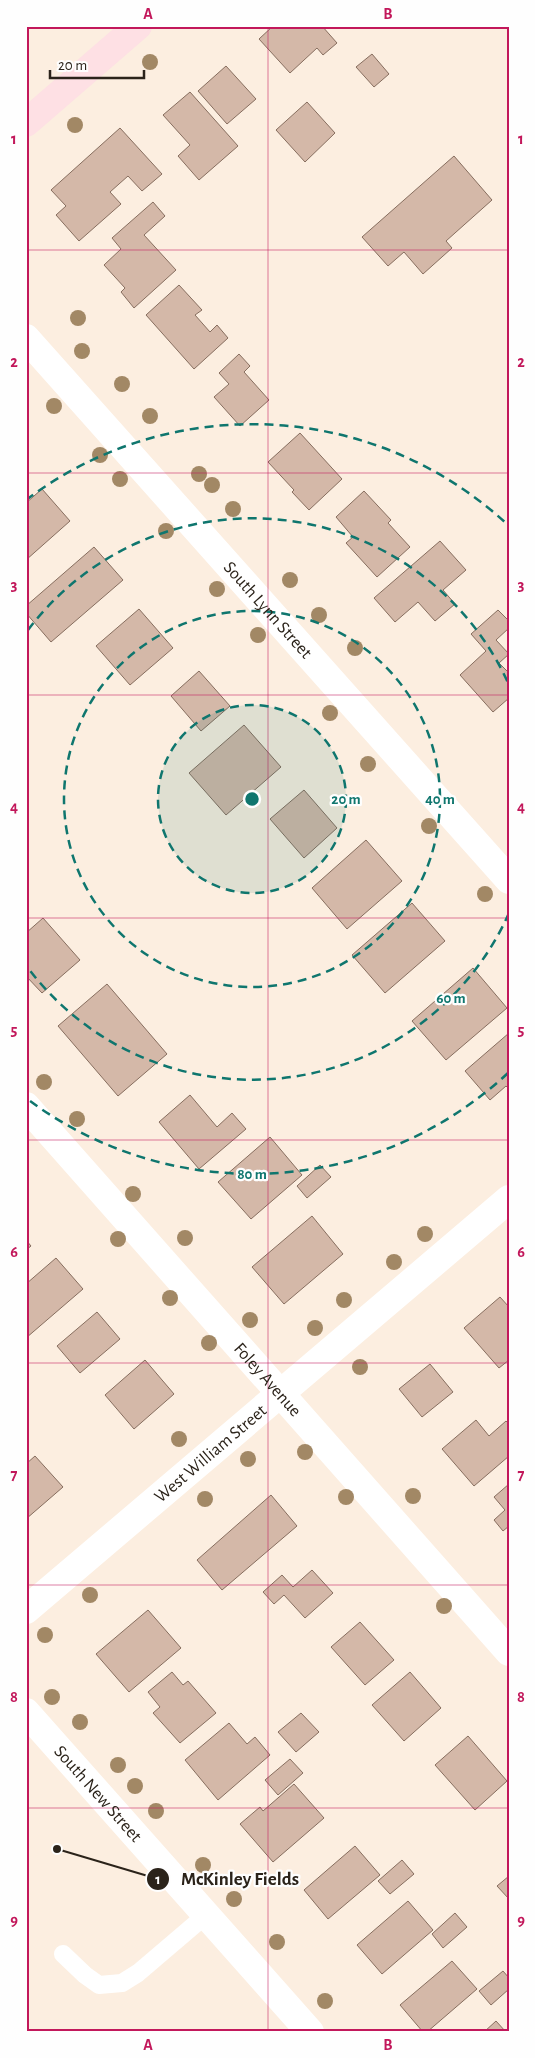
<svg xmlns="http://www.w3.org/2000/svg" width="535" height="2058" viewBox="0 0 535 2058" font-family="'Alegreya Sans',sans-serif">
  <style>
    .building { fill: #d4b8a8; stroke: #876e5f }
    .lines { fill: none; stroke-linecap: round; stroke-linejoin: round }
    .lane { stroke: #fff; stroke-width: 18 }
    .street { stroke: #fff; stroke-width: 28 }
    .secondary { stroke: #fee0e4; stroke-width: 28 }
    .tree { fill: #a28865 }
    .grid { fill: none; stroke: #c2185b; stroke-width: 1; stroke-opacity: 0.55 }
    .ring { fill: none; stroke: #0f766e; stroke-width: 2.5; stroke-dasharray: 9 6 }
    .labels { text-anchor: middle; stroke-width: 4.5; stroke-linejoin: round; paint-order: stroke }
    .street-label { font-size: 18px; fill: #2b231a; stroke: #fefefe }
    .centre { fill: #0f766e; stroke: #fefefe; stroke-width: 2.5 }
    .ring-label { font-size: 15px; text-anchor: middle; font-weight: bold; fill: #0f766e; stroke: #fefefe; stroke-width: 4.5; stroke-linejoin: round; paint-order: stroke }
    .leader { fill: none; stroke: #2b231a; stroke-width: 2 }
    .callout-dot { fill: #2b231a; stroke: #fefefe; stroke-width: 2 }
    .mark-label { font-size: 15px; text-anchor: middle; font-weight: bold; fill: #fff }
    .callout-label { font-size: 19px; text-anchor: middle; font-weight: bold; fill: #2b231a; stroke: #fefefe; stroke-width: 4.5; stroke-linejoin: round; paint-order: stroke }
    .neatline { fill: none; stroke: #c2185b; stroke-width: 2 }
    .grid-label { font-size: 16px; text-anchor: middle; font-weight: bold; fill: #c2185b }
  </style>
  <rect width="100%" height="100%" fill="#fceee0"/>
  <g class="building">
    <polygon points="273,26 281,26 283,29 286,26 322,26 337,43 323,55 317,48 290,73 259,39"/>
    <polygon points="372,54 389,74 374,87 356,67"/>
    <polygon points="226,66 256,99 227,124 198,91"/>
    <polygon points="190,92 238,146 199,180 178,156 190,145 163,115"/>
    <polygon points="307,102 335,133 305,162 276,130"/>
    <polygon points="120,128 162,174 142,191 128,176 110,192 121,204 79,241 56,215 66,206 51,190"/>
    <polygon points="454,156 492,200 446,241 452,248 423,274 404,252 388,266 362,237"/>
    <polygon points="153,202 165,216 144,235 176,270 134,308 121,292 125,288 104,265 121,249 112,238"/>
    <polygon points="179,285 202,310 195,315 210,332 217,325 228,338 194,369 146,315"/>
    <polygon points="239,354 250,366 244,372 269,400 240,426 214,397 229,384 219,373"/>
    <polygon points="300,433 342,479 309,510 292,492 294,490 268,462"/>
    <polygon points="42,489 70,521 26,560 26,503"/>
    <polygon points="364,491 391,520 388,523 410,547 377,577 346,543 353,537 336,517"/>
    <polygon points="440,541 466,570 443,590 455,604 435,621 418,602 395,622 374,598"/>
    <polygon points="94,547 123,580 51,642 26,613 26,606"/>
    <polygon points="139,609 173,648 130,685 96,646"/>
    <polygon points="498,610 509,621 509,628 496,640 509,654 499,663 509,673 509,698 493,712 460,675 486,651 471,634"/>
    <polygon points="199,671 230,706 201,731 171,696"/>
    <polygon points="244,725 281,767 226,815 189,773"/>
    <polygon points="304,790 337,828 304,858 270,819"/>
    <polygon points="366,840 402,881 347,929 312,888"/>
    <polygon points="412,903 445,941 385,993 352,955"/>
    <polygon points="43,918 80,960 42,993 26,976 26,933"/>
    <polygon points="473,968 507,1008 446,1060 412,1021"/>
    <polygon points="107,984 167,1054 118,1096 58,1026"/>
    <polygon points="509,1033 509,1089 506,1086 490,1100 465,1071"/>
    <polygon points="190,1095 217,1127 232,1113 246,1129 199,1169 159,1122"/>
    <polygon points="270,1137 302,1175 251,1219 218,1182"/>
    <polygon points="320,1165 331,1177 307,1198 297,1186"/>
    <polygon points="312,1216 343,1254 284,1304 252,1267"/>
    <polygon points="26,1240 31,1246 26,1250"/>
    <polygon points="56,1258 83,1289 26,1338 26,1284"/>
    <polygon points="500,1297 509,1307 509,1360 499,1368 464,1328"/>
    <polygon points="97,1312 120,1339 80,1373 57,1346"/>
    <polygon points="145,1360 174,1394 134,1429 105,1395"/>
    <polygon points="430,1364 453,1392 422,1417 399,1389"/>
    <polygon points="476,1420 489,1436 506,1421 509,1424 509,1456 474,1486 442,1449"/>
    <polygon points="35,1456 63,1487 26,1519 26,1464"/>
    <polygon points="509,1484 509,1526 503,1531 494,1520 505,1510 494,1497"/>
    <polygon points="271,1495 297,1526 222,1590 197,1560"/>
    <polygon points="312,1570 333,1593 305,1618 284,1595 274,1604 263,1592 282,1575 293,1587"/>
    <polygon points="148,1610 181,1648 129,1692 96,1654"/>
    <polygon points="360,1622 394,1660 365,1685 331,1647"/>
    <polygon points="172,1672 183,1685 188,1681 216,1713 180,1743 153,1713 160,1707 148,1692"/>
    <polygon points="410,1672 441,1708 404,1741 372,1705"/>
    <polygon points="301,1713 319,1732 296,1752 278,1732"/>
    <polygon points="229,1723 247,1744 255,1737 270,1755 218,1800 185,1760"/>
    <polygon points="468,1736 507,1781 475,1810 435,1765"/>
    <polygon points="290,1759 303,1773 278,1795 265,1780"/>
    <polygon points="294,1784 324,1818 273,1862 240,1824 260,1807 263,1811"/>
    <polygon points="355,1846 380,1875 328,1919 304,1890"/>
    <polygon points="402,1860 414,1874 390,1894 378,1881"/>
    <polygon points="509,1876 509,1899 497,1886"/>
    <polygon points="408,1901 433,1930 382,1974 357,1945"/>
    <polygon points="455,1913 467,1927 443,1948 432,1934"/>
    <polygon points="452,1961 477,1989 427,2032 423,2032 400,2005"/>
    <polygon points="503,1971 509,1978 509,1989 491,2005 479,1991"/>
    <polygon points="496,2021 506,2032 484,2032"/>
  </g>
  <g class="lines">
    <polyline class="lane" points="63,1954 85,1975 99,1985 122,1983 138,1973 206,1915"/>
    <g class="street">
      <path id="s1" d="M26,338l483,542"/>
      <path id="s2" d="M26,1106l483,546"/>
      <path id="s3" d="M26,1610l483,-411"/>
      <path id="s4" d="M26,1712l284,320"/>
    </g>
    <polyline class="secondary" points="26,123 138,26"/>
  </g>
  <g class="tree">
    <circle cx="150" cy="62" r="8"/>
    <circle cx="75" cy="125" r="8"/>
    <circle cx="78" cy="318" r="8"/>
    <circle cx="82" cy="351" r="8"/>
    <circle cx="122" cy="384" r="8"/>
    <circle cx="54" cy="406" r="8"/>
    <circle cx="150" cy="416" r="8"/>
    <circle cx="100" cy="455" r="8"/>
    <circle cx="199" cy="474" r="8"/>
    <circle cx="120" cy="479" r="8"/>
    <circle cx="212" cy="485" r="8"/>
    <circle cx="233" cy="509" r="8"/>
    <circle cx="166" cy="531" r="8"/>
    <circle cx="290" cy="580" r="8"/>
    <circle cx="217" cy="589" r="8"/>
    <circle cx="319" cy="615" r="8"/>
    <circle cx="258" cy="635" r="8"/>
    <circle cx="355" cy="648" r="8"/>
    <circle cx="330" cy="713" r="8"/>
    <circle cx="368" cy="764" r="8"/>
    <circle cx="429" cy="826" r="8"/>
    <circle cx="485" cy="894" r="8"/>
    <circle cx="44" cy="1082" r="8"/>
    <circle cx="77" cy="1119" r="8"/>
    <circle cx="133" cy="1194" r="8"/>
    <circle cx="425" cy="1234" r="8"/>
    <circle cx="185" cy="1238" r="8"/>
    <circle cx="118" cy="1239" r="8"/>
    <circle cx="394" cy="1262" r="8"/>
    <circle cx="170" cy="1298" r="8"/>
    <circle cx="344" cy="1300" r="8"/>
    <circle cx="250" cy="1320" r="8"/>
    <circle cx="315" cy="1328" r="8"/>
    <circle cx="209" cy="1343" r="8"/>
    <circle cx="360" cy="1367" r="8"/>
    <circle cx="179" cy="1439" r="8"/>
    <circle cx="305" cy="1452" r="8"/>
    <circle cx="248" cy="1459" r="8"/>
    <circle cx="413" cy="1496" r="8"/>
    <circle cx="346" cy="1497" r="8"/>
    <circle cx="205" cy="1499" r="8"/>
    <circle cx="90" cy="1595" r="8"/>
    <circle cx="444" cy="1606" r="8"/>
    <circle cx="45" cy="1635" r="8"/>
    <circle cx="52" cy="1697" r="8"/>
    <circle cx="80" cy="1722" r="8"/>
    <circle cx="118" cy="1765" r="8"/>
    <circle cx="135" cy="1786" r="8"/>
    <circle cx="156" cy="1811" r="8"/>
    <circle cx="203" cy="1865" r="8"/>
    <circle cx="234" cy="1899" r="8"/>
    <circle cx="277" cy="1942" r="8"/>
    <circle cx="325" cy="2001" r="8"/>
  </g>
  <path class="grid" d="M268,26v2006M26,250h483M26,473h483M26,695h483M26,918h483M26,1140h483M26,1363h483M26,1585h483M26,1808h483"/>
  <circle cx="252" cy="799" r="94" fill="#0f766e" fill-opacity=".12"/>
  <g class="ring">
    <circle cx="252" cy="799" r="94"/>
    <circle cx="252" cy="799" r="188"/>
    <path d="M509 913A281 281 0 0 1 28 968M28 630A281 281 0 0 1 509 685"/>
    <path d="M508 1073A375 375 0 0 1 26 1098M26 500A375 375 0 0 1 508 525"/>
  </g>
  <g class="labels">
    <g class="street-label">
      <text dy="6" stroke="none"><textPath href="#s1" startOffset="364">South Lynn Street</textPath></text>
      <text dy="6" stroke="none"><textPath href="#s2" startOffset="365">Foley Avenue</textPath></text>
      <text dy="6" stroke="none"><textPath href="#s3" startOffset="242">West William Street</textPath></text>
      <text dy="6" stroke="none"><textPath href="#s4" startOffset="109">South New Street</textPath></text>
    </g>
  </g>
  <circle cx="252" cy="799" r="8" class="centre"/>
  <g class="ring-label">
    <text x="346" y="804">20 m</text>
    <text x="440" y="804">40 m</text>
    <text x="451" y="1003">60 m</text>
    <text x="252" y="1179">80 m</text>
  </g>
  <path class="leader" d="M57 1849L158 1879"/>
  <g class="callout-dot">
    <circle cx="57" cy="1849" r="5"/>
    <circle cx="158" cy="1879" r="12"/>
  </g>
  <g class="mark-label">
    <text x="158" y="1884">1</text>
  </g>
  <g class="callout-label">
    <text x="240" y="1885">McKinley Fields</text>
  </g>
  <rect width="535" height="2058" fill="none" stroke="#fefefe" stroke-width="55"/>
  <path d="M50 70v8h94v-8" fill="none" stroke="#2b231a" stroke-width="2.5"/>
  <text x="58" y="70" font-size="15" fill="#2b231a" stroke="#fefefe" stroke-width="4" paint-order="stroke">20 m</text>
  <rect x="28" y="28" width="480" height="2002" class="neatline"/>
  <g class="grid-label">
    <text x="148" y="19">A</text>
    <text x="388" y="19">B</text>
    <text x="14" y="144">1</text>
    <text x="521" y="144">1</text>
    <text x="14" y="367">2</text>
    <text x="521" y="367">2</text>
    <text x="14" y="590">3</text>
    <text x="521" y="590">3</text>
    <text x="14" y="812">4</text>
    <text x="521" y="812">4</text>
    <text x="14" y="1035">5</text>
    <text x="521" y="1035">5</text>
    <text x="14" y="1257">6</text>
    <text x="521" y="1257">6</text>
    <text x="14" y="1480">7</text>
    <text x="521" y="1480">7</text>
    <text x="14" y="1702">8</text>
    <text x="521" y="1702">8</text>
    <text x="14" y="1925">9</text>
    <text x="521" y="1925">9</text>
    <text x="148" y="2050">A</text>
    <text x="388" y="2050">B</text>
  </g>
</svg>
